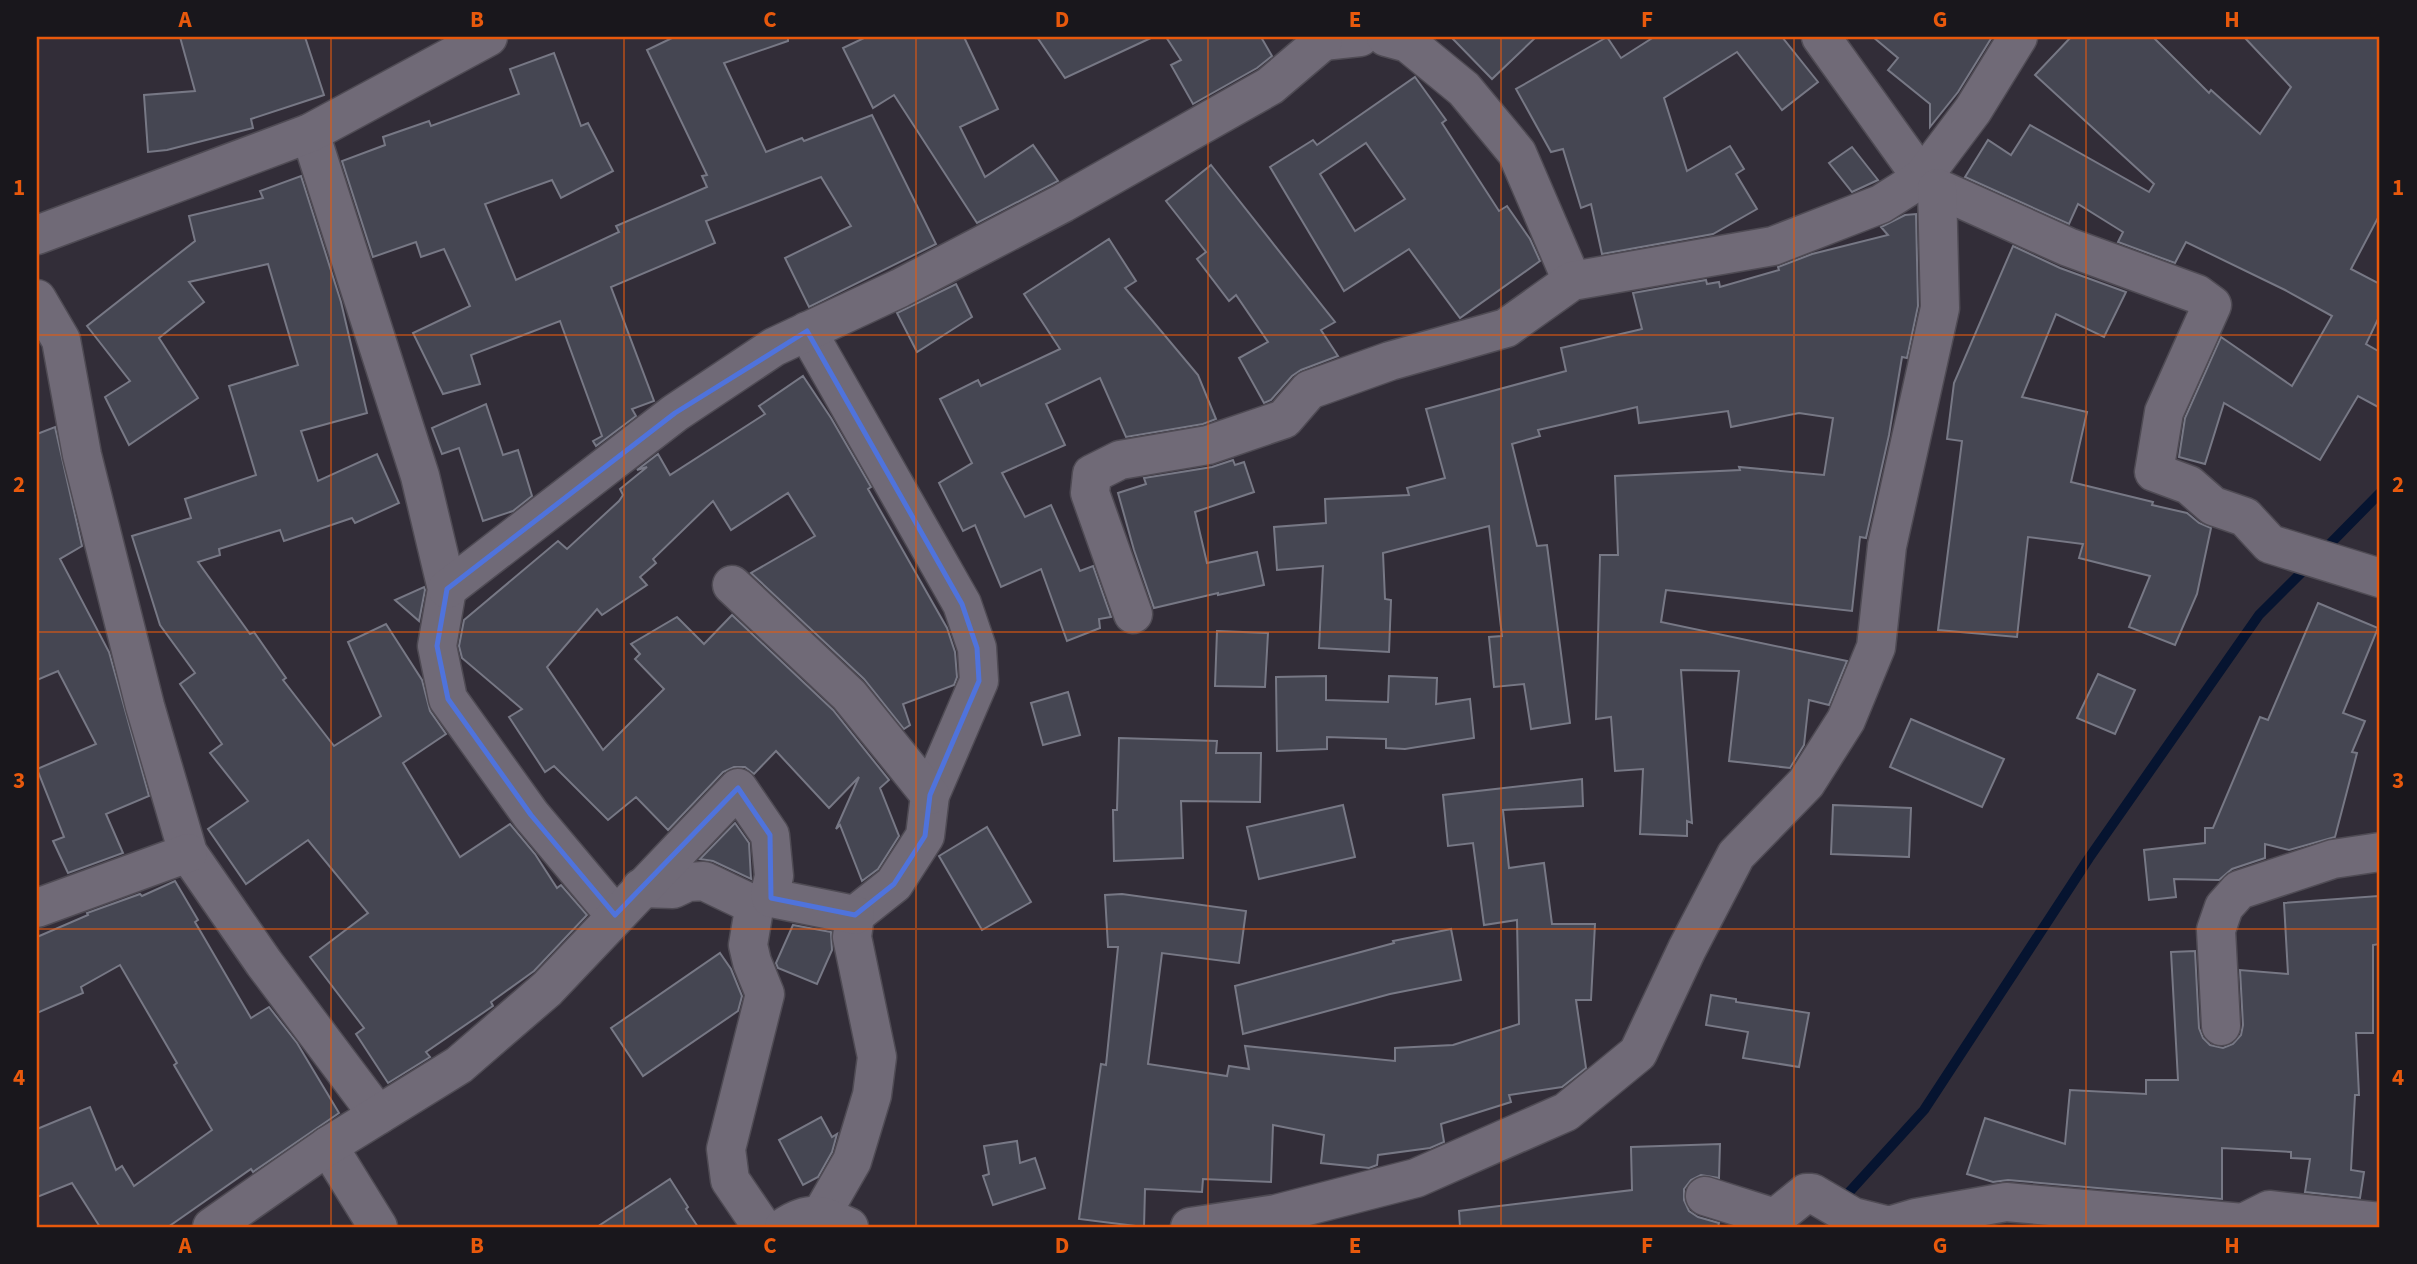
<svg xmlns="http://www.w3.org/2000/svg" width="2417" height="1264" viewBox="0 0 2417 1264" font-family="'Source Sans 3',sans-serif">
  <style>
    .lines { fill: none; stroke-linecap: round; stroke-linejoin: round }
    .stream { stroke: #061430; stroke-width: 10 }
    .building { fill: #454652; stroke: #777885; stroke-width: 2; fill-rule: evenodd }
    .minor-casing { stroke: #4f4b54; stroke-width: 41 }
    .minor { stroke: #706a77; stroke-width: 38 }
    .marked { fill: none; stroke: #4f73dc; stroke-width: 5; stroke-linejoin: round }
    .grid { fill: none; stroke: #e8590c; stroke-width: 2; stroke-opacity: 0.55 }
    .neatline { fill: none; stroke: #e8590c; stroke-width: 2.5 }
    .grid-label { font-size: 23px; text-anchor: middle; font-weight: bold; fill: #e8590c }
  </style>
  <rect width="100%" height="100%" fill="#322d38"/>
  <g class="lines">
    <g class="stream">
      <polyline points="2322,552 2380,493"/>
      <polyline points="1842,1200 1924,1110 2089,858 2259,615 2309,565"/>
    </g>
  </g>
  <g class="building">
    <polygon points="180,37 305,37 324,95 251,119 253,128 167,150 148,152 144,95 195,91"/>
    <polygon points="674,37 788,37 788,41 724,63 766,152 802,138 804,141 872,115 936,244 809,307 785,258 851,226 821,177 706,221 715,243 611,287 654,401 632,409 636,416 596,446 593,441 602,436 560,321 471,355 480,384 443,394 413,333 470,306 444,249 421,257 416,242 373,257 342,161 385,145 383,137 429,121 431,126 519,94 510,69 554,53 581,126 588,123 613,171 561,198 552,180 485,204 516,280 619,232 616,226 707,187 702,176 707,175 647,50"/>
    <polygon points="866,37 964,37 998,109 960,127 985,177 1033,145 1058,181 977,223 894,95 873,108 843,48"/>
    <polygon points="1037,37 1153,37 1065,78"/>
    <polygon points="1166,37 1261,37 1272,56 1257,68 1193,104 1171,65 1181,60"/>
    <polygon points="1451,37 1536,37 1492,79"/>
    <polygon points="1607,37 1621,58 1654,37 1782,37 1818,82 1782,110 1737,52 1664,98 1687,171 1730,146 1744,169 1736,174 1757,209 1713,234 1602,254 1591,204 1581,208 1563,149 1551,152 1516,89"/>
    <polygon points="1873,37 1992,37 1958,92 1930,127 1930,104 1888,70 1898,58"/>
    <polygon points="2071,37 2153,37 2209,93 2211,90 2260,134 2291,87 2244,37 2380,37 2380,214 2351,269 2380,284 2380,315 2366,344 2380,352 2380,408 2358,396 2320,460 2224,403 2205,464 2179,457 2185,418 2221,337 2292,386 2332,316 2285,290 2186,242 2175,263 2118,242 2123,232 2078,204 2069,224 1965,177 1988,140 2011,155 2030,125 2149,192 2154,184 2035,75"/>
    <path d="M1415,77l31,43 -4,3 57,88 8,-5 23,33 10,22 -80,57 -51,-69 -65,42 -74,-124 43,-27 4,5zM1366,143l39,56 -50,32 -35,-57z"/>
    <polygon points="1852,147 1878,180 1852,192 1829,163"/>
    <polygon points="1211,165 1335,322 1321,330 1338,356 1301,370 1292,376 1271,400 1264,403 1239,358 1268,342 1236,295 1229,301 1197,259 1206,252 1166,201"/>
    <polygon points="301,176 341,302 367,413 301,431 318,481 377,454 399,503 355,523 352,518 284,541 280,530 219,549 220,555 198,562 250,634 254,632 286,678 283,680 334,746 381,716 348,642 386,624 422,680 430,711 446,734 403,763 460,857 510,824 535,854 557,888 561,885 587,915 534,971 491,1002 493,1006 426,1052 430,1057 388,1083 356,1034 364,1028 310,957 368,913 308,840 246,884 208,829 248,801 210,753 222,744 180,684 195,673 160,625 132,536 191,518 185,499 256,475 229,386 298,365 268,264 189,282 204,302 159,338 198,398 129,445 105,397 130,381 87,326 195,241 189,216 263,198 260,191"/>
    <polygon points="1916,214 1918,306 1907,358 1902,357 1889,435 1866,538 1860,537 1852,611 1666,590 1661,622 1847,661 1829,705 1809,700 1804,745 1790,768 1729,761 1739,671 1681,670 1692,823 1687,821 1687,836 1640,834 1643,769 1615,771 1611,717 1596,719 1600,555 1618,555 1615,476 1740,470 1739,467 1824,475 1833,418 1799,413 1731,427 1728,411 1639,423 1637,407 1538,430 1540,436 1512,444 1537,546 1547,545 1570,723 1531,729 1524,684 1494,687 1489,637 1502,636 1489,526 1383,553 1385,599 1391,600 1389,652 1319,648 1323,566 1277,570 1274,527 1326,523 1325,499 1409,495 1407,488 1445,478 1426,409 1566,371 1561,348 1642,329 1633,293 1706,280 1707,284 1719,282 1720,287 1779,270 1778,267 1812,254 1888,235 1881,227 1905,215"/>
    <polygon points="1109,239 1136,281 1125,288 1198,375 1216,419 1203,424 1126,437 1100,378 1046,404 1065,445 1002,473 1025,517 1051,505 1080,571 1093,566 1111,617 1099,619 1100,628 1067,641 1041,569 1001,587 975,525 963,531 939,483 972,463 940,399 978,380 981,386 1060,349 1024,294"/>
    <polygon points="2013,246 2060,268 2126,292 2104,337 2056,314 2022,397 2087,412 2071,482 2153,502 2152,505 2187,513 2199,523 2211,528 2197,594 2175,645 2129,627 2150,576 2079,558 2083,544 2028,537 2017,637 1938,630 1962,441 1947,439 1954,383"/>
    <polygon points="956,284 972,317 917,352 897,313"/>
    <polygon points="803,376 831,418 871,487 868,489 947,628 955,652 957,677 954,685 903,704 910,725 904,729 864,679 751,573 815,536 788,493 731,530 713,501 653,559 656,563 640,577 647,585 602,615 597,609 547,667 603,750 664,689 635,659 640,654 631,644 677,617 704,644 732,615 833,710 889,780 880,788 899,836 878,869 862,881 840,825 836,829 859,777 829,808 776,751 754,774 745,767 734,767 723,772 668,830 636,797 608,820 554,766 545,772 509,717 522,709 462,658 459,646 464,620 558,541 567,549 619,501 623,495 620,489 647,467 637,470 658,454 670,475 765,414 759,406"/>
    <polygon points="486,404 503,455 518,450 532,496 513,511 483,521 459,448 442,454 432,428"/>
    <polygon points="55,427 82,546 60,559 109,652 149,796 106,814 123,853 68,873 53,841 64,837 37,769 96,744 58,671 37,680 37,434"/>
    <polygon points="1233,460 1235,465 1244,462 1254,492 1195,512 1207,563 1257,552 1264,585 1218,595 1218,593 1154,608 1134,550 1118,493 1146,484 1144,478 1212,467"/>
    <polygon points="424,587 425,590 419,621 395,600"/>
    <polygon points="2318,603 2378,628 2343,713 2365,721 2352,752 2357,753 2335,837 2289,850 2265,844 2265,858 2232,869 2219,880 2174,879 2176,897 2149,900 2144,850 2205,843 2205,828 2213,828 2260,717 2268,720"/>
    <polygon points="1217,631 1268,633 1265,687 1215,686"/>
    <polygon points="2098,674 2135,690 2115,734 2077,718"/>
    <polygon points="1326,676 1326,700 1388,702 1389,676 1437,678 1436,704 1470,699 1474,738 1405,749 1386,748 1386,739 1327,737 1327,749 1277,751 1276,677"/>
    <polygon points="1068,692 1080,735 1043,745 1031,703"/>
    <polygon points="1911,719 2004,759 1982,807 1890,767"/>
    <polygon points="1119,738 1217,741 1216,753 1261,753 1260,802 1181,801 1183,858 1114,861 1113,810 1117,810"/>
    <polygon points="1582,779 1583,806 1503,810 1509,868 1544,863 1552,924 1595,924 1591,1000 1576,1000 1586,1068 1562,1087 1509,1095 1511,1102 1441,1124 1444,1142 1430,1148 1378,1155 1377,1165 1369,1168 1321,1163 1324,1135 1273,1125 1271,1182 1203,1179 1202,1192 1145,1189 1144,1227 1079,1219 1101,1064 1106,1065 1118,947 1108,947 1105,895 1122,894 1246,911 1239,963 1162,953 1148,1064 1227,1076 1229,1066 1249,1069 1245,1046 1395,1061 1395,1048 1453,1045 1519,1024 1517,920 1484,925 1473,843 1448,846 1443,795"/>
    <polygon points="1343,805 1355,857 1259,879 1247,827"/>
    <polygon points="1833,805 1911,808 1909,857 1831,854"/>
    <polygon points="735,823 749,843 751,879 713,861 700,859"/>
    <polygon points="987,827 1031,902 982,930 939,856"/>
    <polygon points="175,881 198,920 195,922 251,1018 269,1007 297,1043 339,1113 253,1172 251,1169 168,1227 100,1227 72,1183 37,1197 37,1129 90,1107 116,1170 122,1166 134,1186 212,1130 174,1065 177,1063 120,965 81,987 83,993 37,1013 37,937 88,915 87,913 140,894 142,896"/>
    <polygon points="2378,896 2380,944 2373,945 2373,1033 2356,1033 2359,1095 2355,1095 2351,1170 2364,1172 2360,1198 2305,1192 2310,1159 2291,1158 2291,1152 2222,1148 2222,1199 2008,1180 1993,1182 1967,1174 1985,1118 2065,1144 2070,1090 2146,1094 2146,1080 2178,1080 2171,952 2195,951 2199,1028 2203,1038 2210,1045 2223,1048 2233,1044 2241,1035 2243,1025 2240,970 2288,974 2284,903"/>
    <polygon points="793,925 831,932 832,950 817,984 778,968 776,963"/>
    <polygon points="1451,929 1461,980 1390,994 1243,1034 1235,986 1394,943 1393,941"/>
    <polygon points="720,953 731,969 742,996 738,1011 643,1076 611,1028"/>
    <polygon points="1711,995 1736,999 1736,1002 1809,1013 1799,1067 1743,1058 1748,1032 1706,1025"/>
    <polygon points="821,1117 832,1137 837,1134 832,1152 818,1177 803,1185 779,1140"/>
    <polygon points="1017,1141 1020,1163 1035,1158 1045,1188 993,1205 983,1176 989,1174 984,1146"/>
    <polygon points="1720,1144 1719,1178 1701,1175 1691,1180 1684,1189 1684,1200 1689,1211 1698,1217 1719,1223 1718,1227 1460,1227 1459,1211 1632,1190 1631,1147"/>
    <polygon points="670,1179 688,1207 686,1209 698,1227 597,1227"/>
  </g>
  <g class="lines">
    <defs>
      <g id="minor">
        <polyline points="1320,37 1323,41 1360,37"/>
        <polyline points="1386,37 1408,43 1464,89 1517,153 1572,281"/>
        <polyline points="1821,37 1922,178 1937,188 2068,247 2197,294 2212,305 2164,412 2154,472 2189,485 2213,506 2245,517 2270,544 2380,578"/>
        <polyline points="310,133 420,476 447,589 437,646 448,699 531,815 615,915"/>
        <polyline points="37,235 310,133 488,37"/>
        <polyline points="37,299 61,340 82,455 109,563 145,706 188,853 264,963 378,1115"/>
        <polyline points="807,331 962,604 977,648 979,681 930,795 925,836 894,884 855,915 852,937 877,1057 872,1095 852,1161 821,1215"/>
        <polyline points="732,585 849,695 930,795"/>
        <polyline points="447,589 675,413 774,347 900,288 1063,203 1270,86 1323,41"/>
        <polyline points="1133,614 1090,493 1092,474 1120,460 1208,445 1284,419 1309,390 1390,361 1506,328 1572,281 1773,246 1881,204 1922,178 1973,110 2018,37"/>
        <polyline points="641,888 673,889 688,882 704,881 752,904 754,909 748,945 752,962 765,994 726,1149 730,1180 762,1227"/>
        <polyline points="37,908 188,853"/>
        <polyline points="2221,1026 2216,930 2224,907 2239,890 2333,859 2380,852"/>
        <polyline points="328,1146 378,1227"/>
        <polyline points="1705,1196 1775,1218 1806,1193 1812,1193 1853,1217 1889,1226 1916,1218 2006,1202 2243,1223 2269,1210 2380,1222"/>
        <polyline points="212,1227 328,1146 459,1065 547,989 738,788 770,835 774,876 770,893 771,898 855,915"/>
        <path d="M784,1227c27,-18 38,-12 65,0"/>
        <polyline points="1190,1227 1276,1214 1416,1178 1566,1112 1638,1053 1687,949 1736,855 1806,783 1846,720 1876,647 1887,546 1940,308 1937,188"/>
      </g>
    </defs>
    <use href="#minor" class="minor-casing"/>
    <use href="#minor" class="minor"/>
  </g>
  <path class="marked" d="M807,331l155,273 15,44 2,33 -49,114 -5,41 -31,48 -39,31 -84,-17 -1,-63 -32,-47 -123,127 -84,-100 -83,-116 -11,-53 10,-57 228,-176z"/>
  <path class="grid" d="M331,37v1190M624,37v1190M916,37v1190M1208,37v1190M1501,37v1190M1794,37v1190M2086,37v1190M37,335h2343M37,632h2343M37,929h2343"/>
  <rect width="2417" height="1264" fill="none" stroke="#19171c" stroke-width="77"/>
  <rect x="38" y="38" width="2340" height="1188" class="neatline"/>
  <g class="grid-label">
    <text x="185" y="27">A</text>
    <text x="477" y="27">B</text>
    <text x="770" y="27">C</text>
    <text x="1062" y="27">D</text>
    <text x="1355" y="27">E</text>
    <text x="1647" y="27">F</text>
    <text x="1940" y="27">G</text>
    <text x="2232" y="27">H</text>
    <text x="19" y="195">1</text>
    <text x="2398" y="195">1</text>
    <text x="19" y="492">2</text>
    <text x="2398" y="492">2</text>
    <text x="19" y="788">3</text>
    <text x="2398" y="788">3</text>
    <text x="19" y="1085">4</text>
    <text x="2398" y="1085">4</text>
    <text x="185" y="1253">A</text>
    <text x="477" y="1253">B</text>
    <text x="770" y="1253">C</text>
    <text x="1062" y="1253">D</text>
    <text x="1355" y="1253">E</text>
    <text x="1647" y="1253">F</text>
    <text x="1940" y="1253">G</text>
    <text x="2232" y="1253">H</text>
  </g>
</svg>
